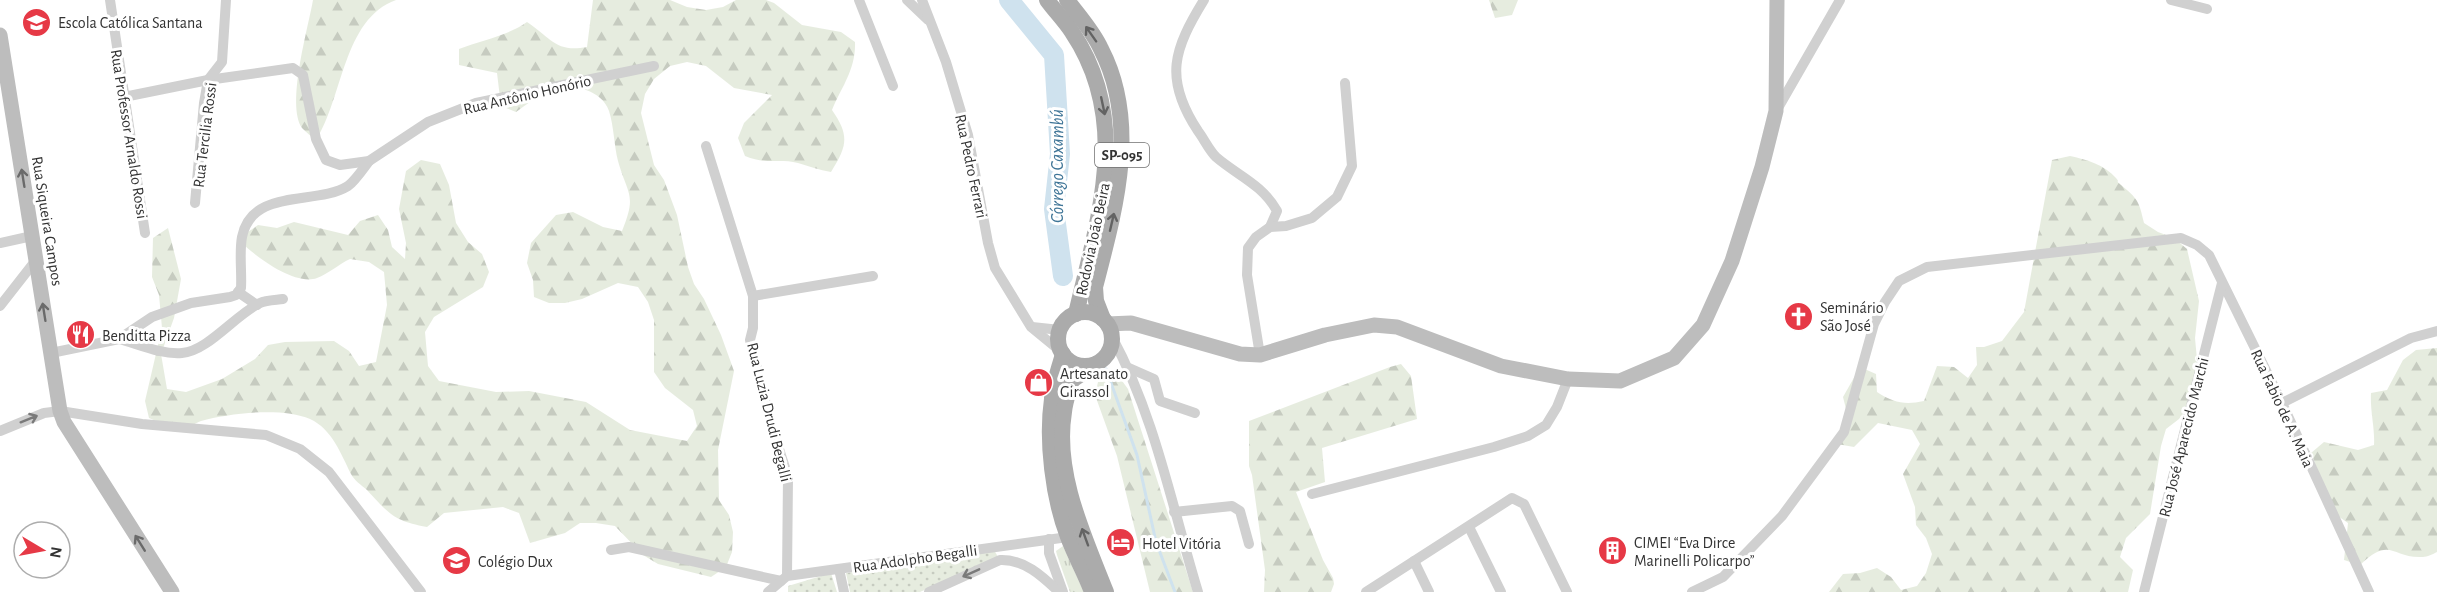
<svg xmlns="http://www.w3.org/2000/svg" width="2437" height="592" viewBox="0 0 2437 592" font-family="'Alegreya Sans',sans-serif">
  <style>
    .grass { fill: url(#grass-tufts) }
    .forest { fill: url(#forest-firs) }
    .park { fill: url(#park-dots) }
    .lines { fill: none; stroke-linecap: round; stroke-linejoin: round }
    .stream { stroke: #cfe2ee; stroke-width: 3 }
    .river { stroke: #cfe2ee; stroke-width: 20 }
    .street { stroke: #d0d0d0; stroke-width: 10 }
    .secondary { stroke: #bdbdbd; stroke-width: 15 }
    .primary { stroke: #ababab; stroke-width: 16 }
    .oneway { stroke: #636363 }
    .oneway2 { stroke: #6a6a6a }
    .oneway3 { stroke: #7a7a7a }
    .labels { text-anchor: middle; stroke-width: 6; stroke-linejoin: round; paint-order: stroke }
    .shield { fill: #fff; stroke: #707070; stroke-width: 1.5 }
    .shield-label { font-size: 15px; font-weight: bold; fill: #333 }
    .poi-label { font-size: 16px; fill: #333; stroke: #fff; text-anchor: start }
    .street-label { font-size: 16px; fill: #333; stroke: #fff }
    .water-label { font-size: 18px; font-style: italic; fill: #3f7597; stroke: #fff }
  </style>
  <defs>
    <pattern id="grass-tufts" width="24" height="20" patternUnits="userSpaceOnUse" patternTransform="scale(1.5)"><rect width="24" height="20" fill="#e6ecdf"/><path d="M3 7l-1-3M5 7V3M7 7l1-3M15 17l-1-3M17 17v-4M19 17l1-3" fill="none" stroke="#c6cbc0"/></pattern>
    <pattern id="forest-firs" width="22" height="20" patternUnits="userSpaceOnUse" patternTransform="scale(1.5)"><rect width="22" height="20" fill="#e6ecdf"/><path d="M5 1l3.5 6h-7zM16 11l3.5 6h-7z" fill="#c6cbc0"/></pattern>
    <pattern id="park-dots" width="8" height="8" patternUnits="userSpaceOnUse" patternTransform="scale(1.5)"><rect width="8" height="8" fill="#e6ecdf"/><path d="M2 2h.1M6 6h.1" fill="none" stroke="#c6cbc0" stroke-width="1.8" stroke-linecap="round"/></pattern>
  </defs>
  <rect width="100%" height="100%" fill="#fff"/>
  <polygon class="grass" points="1063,546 1084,592 1070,592 1057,555 1056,551"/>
  <g class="forest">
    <path d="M313,0h83c-53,19 -53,98 -80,140 -4,-3 -10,-8 -14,-12 -16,-24 6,-99 11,-128z"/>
    <path d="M593,0h77l17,7 19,3 17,-3 13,-7h30l8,3 28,22 39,7 14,10c1,27 -13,44 -23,68 18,26 15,36 -1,62 -12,-2 -22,-6 -33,-9 -19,-5 -31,2 -53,-7l-7,-18 6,-15 28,-28 -38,-7 -28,-22 -19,-4 -17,4 -16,13 -9,15 -4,19 13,52 10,15 13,35 11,52 6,17 10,15 17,36 13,36 -16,79 1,50 10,15 4,17 -1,20 -6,15 -15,10 -53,-13 -15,-9 -28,-29 -19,-3h-16l-15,10 -35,10 -11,-30 -16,-6 -59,6 -17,14c-33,-6 -38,-13 -60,-37 -6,-5 -13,-10 -16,-16 -10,-20 -19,-45 -41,-55 -28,-12 -79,-6 -109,2 -5,2 -11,6 -17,6 -11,2 -25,-5 -35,-9l-4,-17 17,-73 -3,-33 -7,-18 1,-39 15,-10 13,51 -7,39 -13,36 6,35 19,3 36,-13 33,-20 13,-14 17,-3 49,-1 15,10 10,15 17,-4 11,-57 -3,-33 -15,-10 -19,-3c-11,5 -22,15 -33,19 -21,8 -60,-20 -75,-35v-7l16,-11 19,3 17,-6 54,13 12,-14 18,-6 10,15 4,17 13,12 1,-16 -7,-34 7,-38 15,-11 19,4 9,21 7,38 12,19 14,12 7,18 -6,15 -49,30 -9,15 3,34 11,15 57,11 33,-1 57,11 44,28 57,11 10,-15 -4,-16 -28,-22 -11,-16v-52l-6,-18 -10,-15 -20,-4 -36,16 -17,4h-16l-15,-6 -1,-17 -6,-17 4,-20 25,-28 17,-3 30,15 19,4c15,-37 6,-35 -4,-70 -4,-16 -4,-34 -9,-50 -4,-11 -12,-17 -23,-21 -30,-11 -47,6 -70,22l-15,-6 -4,-33 -38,-8v-16c23,-9 48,-13 68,-27 24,16 29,31 60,25z"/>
    <polygon points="1489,0 1518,0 1512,15 1495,18"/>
    <path d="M2070,156c15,3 35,9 46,22 5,6 -2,1 5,7 17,14 18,16 23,38l14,9 16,6 13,11 12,52 -4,37 5,54 -21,27 -13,10 -5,17 -11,68 -24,24 -6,19 13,13 -5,22h-299l14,-18 17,-1 17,-5 14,9 10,13 16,-4 9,-13 6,-19 -6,-16 -10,-13 -1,-18 -12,-33 17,-30 -8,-14 -34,-7 -24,24 -17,-3 10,-31 -4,-16 17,-30 16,7 1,18c17,11 28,13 47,9l13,-35 17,1 14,11 9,-13 -1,-18h8l18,-6 22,-29 28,-152z"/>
    <path d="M2437,348v204c-4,2 -10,5 -14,5 -31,2 -32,-22 -63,8l-16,-5 4,-37 -13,-9 -24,-61 13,-11 34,8 16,-5c1,-18 -4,-33 -3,-52l16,-3 16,-30 13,-10z"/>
    <polygon points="1401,364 1411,376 1417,419 1322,448 1325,482 1296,492 1323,560 1333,578 1334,584 1331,592 1264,592 1265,570 1252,475 1249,466 1249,421 1390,367"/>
    <polygon points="1111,376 1120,378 1128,389 1193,592 1150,592 1117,456 1095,395 1098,382"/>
  </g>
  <g class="park">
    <polygon points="994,550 998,557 920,592 850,592 846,573"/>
    <polygon points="831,573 837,592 788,592 788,586"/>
  </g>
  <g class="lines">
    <polyline class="stream" points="1106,369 1137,455 1156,542 1175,592"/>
    <polyline class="river" points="1009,0 1054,55 1060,154 1054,209 1063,276"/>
    <g class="street">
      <polyline points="110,0 145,233"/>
      <polyline points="859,0 893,86"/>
      <polyline points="907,0 928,20"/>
      <polyline points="922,0 946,62 968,135 988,243 995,268 1031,327 1059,350"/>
      <path d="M1204,0c-30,49 -41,78 -6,131 6,8 11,19 18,26 22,19 46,27 61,54l-7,16"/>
      <polyline points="2171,0 2207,9"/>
      <polyline points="124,97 208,80 293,68 303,75 316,139 326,160 340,165 369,161 428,122 476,103 654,66"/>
      <polyline points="1778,108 1840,0"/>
      <polyline points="706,146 753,296 753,328 750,340 771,424 788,477 787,576"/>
      <polyline points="195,203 204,103 208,80 222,62 226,0"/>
      <polyline points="0,243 32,236"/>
      <polyline points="238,292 257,305"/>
      <polyline points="753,296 873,276"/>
      <polyline points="0,306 36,260"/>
      <polyline points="1032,327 1060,330"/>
      <path d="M1112,337c43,79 60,170 86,255"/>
      <path d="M119,339c19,5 43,16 63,14 26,-2 53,-38 78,-50 6,-3 16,-3 23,-4"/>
      <path d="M51,353l68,-14 33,-22 39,-14 39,-6 6,-2 5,-7c1,-16 -2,-35 1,-51 10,-50 74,-31 106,-51 7,-5 15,-17 21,-25"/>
      <polyline points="1260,355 1247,275 1248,248 1256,237 1270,227 1286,226 1312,218 1337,197 1352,166 1345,83"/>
      <polyline points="1129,368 1154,379 1160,401 1195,413"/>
      <polyline points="2282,403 2411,338 2437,331"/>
      <polyline points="0,431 44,413 60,411 142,424 266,435 300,449 329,472 421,592"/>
      <polyline points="1312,494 1494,447 1528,436 1546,425 1557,407 1568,379"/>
      <polyline points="1174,512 1232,506 1240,511 1249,544"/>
      <polyline points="1469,527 1501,592"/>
      <polyline points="1049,539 1049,553 1063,592"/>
      <polyline points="611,550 629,547 781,581"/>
      <polyline points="1414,561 1429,592"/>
      <polyline points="839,569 844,592"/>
      <polyline points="768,592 787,576 1068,537"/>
      <path d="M929,592l71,-32c24,-1 42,16 59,32"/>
      <polyline points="1366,592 1512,498 1524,504 1567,592"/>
      <polyline points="1692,592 1723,577 1782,516 1844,432 1874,324 1885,302 1899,281 1927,267 2181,238 2197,245 2209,255 2282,403 2369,592"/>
      <polyline points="2144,592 2222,283"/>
    </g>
    <g class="secondary">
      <polyline points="0,35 60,411 64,422 172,592"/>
      <polyline points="1107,324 1131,323 1240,354 1260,355 1325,335 1374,325 1397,327 1501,366 1568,379 1620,381 1674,358 1703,325 1732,261 1762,167 1776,111 1777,0"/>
    </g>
    <g class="primary">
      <path d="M1047,0c8,11 18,21 25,32 60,89 26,187 4,282"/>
      <path d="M1067,0c11,15 26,31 34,49 39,75 14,161 -6,238l1,14 7,18"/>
      <circle cx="1085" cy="339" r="27"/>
      <path d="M1063,354c-4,15 -10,30 -11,45 -6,42 1,99 16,138 7,19 17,36 24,55"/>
      <path d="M1096,364l-24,16c-3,11 -7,21 -8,32 -10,61 20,124 42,180"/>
    </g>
  </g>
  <defs><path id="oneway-shaft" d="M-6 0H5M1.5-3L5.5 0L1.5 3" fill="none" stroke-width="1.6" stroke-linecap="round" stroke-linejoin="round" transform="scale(1.5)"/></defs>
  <g class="oneway">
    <use href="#oneway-shaft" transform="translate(1091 34) rotate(-125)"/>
    <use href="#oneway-shaft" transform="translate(1103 106) rotate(78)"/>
    <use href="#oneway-shaft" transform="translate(1112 222) rotate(-77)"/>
    <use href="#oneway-shaft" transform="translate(1085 537) rotate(-110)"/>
  </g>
  <g class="oneway2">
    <use href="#oneway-shaft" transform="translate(23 178) rotate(-99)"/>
    <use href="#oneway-shaft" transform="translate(44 312) rotate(-99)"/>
    <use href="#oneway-shaft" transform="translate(140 543) rotate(-122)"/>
  </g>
  <g class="oneway3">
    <use href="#oneway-shaft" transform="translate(29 419) rotate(-22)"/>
    <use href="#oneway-shaft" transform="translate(971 573) rotate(156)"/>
  </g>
  <defs>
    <symbol id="school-disc" viewBox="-11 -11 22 22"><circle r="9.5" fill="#e63946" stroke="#fff"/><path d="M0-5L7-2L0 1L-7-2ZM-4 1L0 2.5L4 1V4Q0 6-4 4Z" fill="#fff"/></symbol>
    <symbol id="church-disc" viewBox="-11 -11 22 22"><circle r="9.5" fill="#e63946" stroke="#fff"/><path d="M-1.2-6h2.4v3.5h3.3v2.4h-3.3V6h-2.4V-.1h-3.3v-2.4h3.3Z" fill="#fff"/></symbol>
    <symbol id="restaurant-disc" viewBox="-11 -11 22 22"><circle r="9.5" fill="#e63946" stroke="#fff"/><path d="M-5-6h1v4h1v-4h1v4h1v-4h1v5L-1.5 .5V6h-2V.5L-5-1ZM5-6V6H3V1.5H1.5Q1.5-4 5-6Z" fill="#fff"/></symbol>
    <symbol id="shop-disc" viewBox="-11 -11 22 22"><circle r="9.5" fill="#e63946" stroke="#fff"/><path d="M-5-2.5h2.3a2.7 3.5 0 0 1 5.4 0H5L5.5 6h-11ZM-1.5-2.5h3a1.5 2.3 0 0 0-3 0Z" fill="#fff"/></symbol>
    <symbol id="hotel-disc" viewBox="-11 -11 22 22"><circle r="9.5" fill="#e63946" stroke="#fff"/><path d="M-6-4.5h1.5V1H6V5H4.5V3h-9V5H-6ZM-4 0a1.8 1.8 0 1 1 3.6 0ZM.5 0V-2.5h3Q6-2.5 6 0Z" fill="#fff"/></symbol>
    <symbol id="building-disc" viewBox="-11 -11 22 22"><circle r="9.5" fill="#e63946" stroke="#fff"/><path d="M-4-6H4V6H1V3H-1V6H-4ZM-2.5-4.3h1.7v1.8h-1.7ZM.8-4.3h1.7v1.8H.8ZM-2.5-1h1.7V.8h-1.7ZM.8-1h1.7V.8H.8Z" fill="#fff"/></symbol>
  </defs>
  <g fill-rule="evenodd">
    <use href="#school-disc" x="20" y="6" width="33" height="33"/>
    <use href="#church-disc" x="1782" y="300" width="33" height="33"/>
    <use href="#restaurant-disc" x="64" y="318" width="33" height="33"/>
    <use href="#shop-disc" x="1022" y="366" width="33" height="33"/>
    <use href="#hotel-disc" x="1104" y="526" width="33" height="33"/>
    <use href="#building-disc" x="1596" y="534" width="33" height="33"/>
    <use href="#school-disc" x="440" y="544" width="33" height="33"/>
  </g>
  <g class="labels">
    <rect class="shield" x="1095" y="143" width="54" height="24" rx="4.5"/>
    <g class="shield-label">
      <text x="1122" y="160">SP-095</text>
    </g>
    <g class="poi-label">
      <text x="58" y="28">Escola Católica Santana</text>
      <text x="1820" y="313">Seminário<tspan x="1820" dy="18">São José</tspan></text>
      <text x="102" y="341">Benditta Pizza</text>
      <text x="1060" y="379">Artesanato<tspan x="1060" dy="18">Girassol</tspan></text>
      <text x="1634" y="548">CIMEI “Eva Dirce<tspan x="1634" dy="18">Marinelli Policarpo”</tspan></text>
      <text x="1142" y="549">Hotel Vitória</text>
      <text x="478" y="567">Colégio Dux</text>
    </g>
    <g class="street-label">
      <text transform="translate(527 94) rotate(-13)" y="6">Rua Antônio Honório</text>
      <text transform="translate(130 134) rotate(81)" y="6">Rua Professor Arnaldo Rossi</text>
      <text transform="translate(204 135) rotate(-83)" y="6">Rua Tercilia Rossi</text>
      <text transform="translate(972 166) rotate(78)" y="6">Rua Pedro Ferrari</text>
      <text transform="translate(48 221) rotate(81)" y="6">Rua Siqueira Campos</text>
      <text transform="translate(1092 239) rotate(-78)" y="6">Rodovia João Beira</text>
      <text transform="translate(2283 408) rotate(65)" y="6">Rua Fabio de A. Maia</text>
      <text transform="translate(770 412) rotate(76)" y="6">Rua Luzia Drudi Begalli</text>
      <text transform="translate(2183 437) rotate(-76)" y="6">Rua José Aparecido Marchi</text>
      <text transform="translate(915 558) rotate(-8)" y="6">Rua Adolpho Begalli</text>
    </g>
    <g class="water-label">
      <text transform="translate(1057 166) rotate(-90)" y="6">Córrego Caxambú</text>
    </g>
  </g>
  <g transform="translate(42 550) rotate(100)"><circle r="28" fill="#ffffff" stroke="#adadad" stroke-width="1.5"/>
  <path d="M0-4.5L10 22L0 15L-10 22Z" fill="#e63946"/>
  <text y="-9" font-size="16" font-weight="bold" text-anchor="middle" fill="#333333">N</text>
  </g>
</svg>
